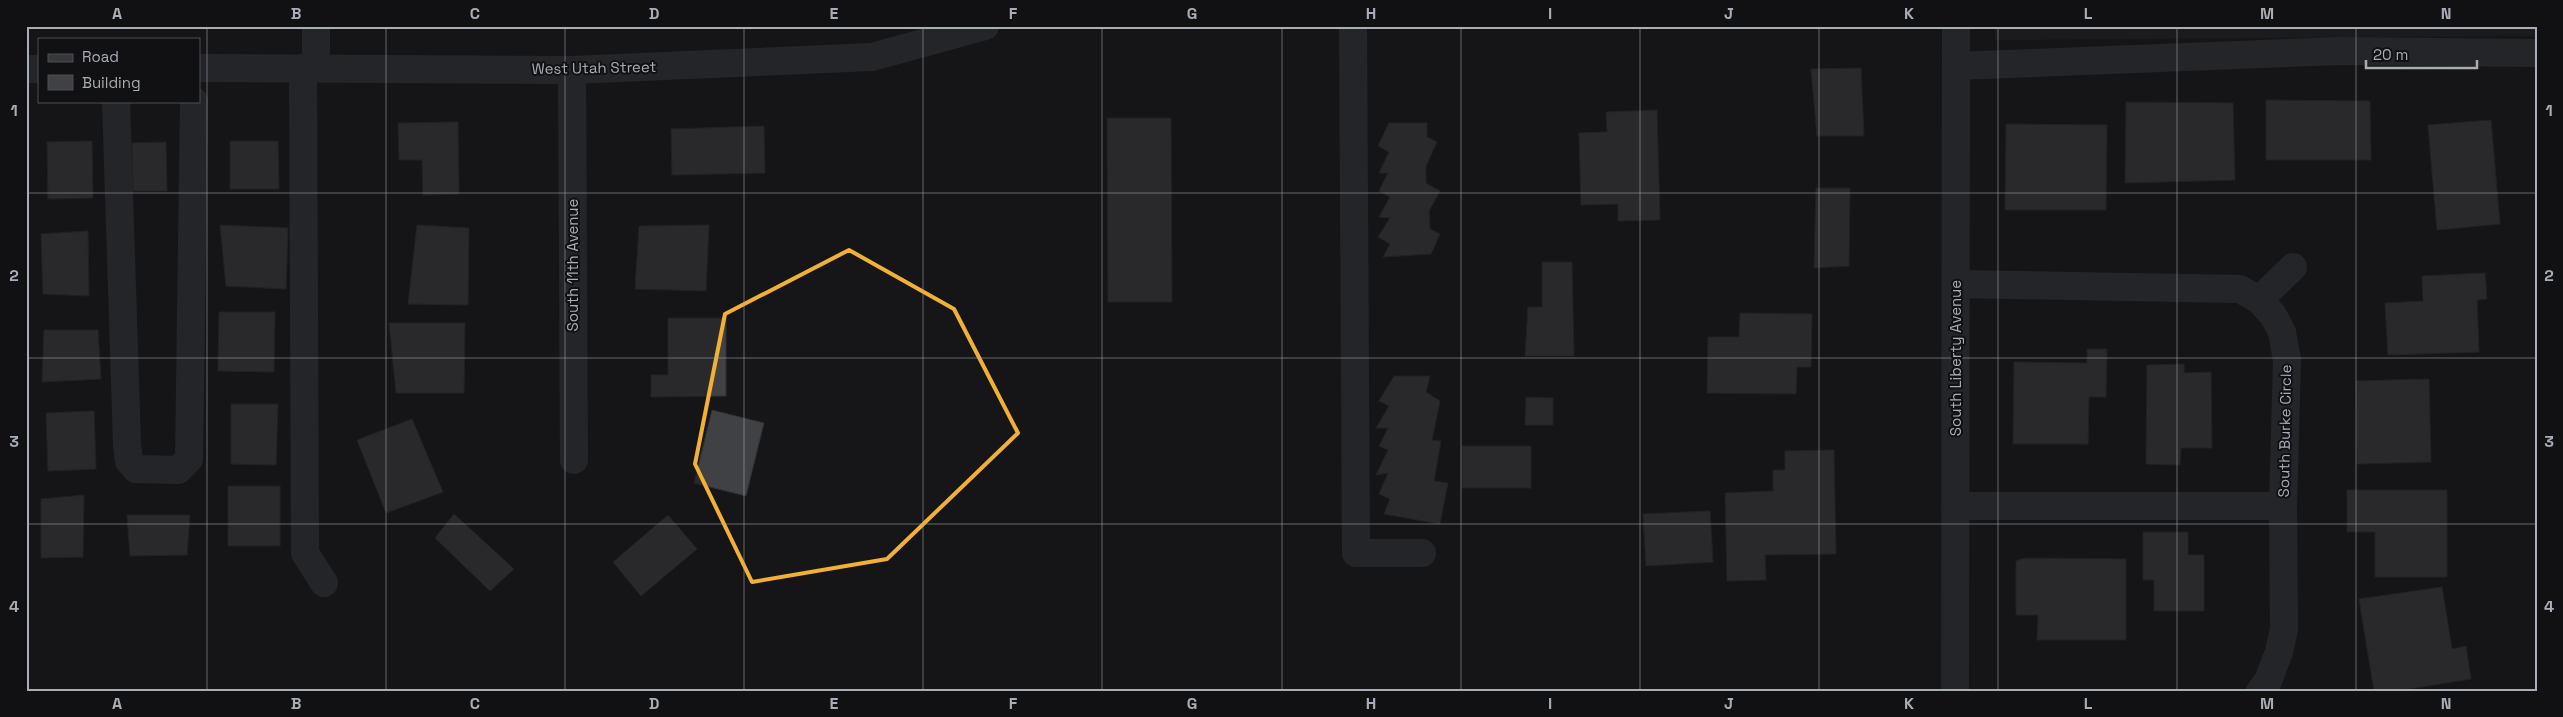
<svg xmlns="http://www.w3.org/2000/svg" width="2563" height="717" viewBox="0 0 2563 717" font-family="'Space Grotesk',sans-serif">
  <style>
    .built { fill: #222225 }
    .building { fill: #404145; stroke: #303034 }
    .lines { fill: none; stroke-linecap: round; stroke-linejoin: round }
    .minor { stroke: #37383d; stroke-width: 28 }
    .marked { fill: none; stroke: #f2b134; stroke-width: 4; stroke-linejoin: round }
    .grid { fill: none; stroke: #a8adb8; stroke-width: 1; stroke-opacity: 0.55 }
    .labels { text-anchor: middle; stroke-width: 4; stroke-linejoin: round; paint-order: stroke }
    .street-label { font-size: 15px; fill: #a8adb8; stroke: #111113 }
    .neatline { fill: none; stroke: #a8adb8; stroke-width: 2 }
    .grid-label { font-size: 16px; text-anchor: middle; font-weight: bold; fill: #a8adb8 }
  </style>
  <rect width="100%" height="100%" fill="#161618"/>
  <polygon class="built" points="1995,26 2537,26 2537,36 1995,40"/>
  <g class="building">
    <polygon points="1861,68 1864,136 1817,136 1811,69"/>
    <polygon points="2266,100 2370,101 2371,160 2266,160"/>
    <polygon points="2126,102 2233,103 2235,180 2125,183"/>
    <polygon points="1657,110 1660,220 1618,221 1618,204 1581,205 1579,133 1607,132 1606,112"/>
    <polygon points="1107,118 1171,118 1172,302 1108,302"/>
    <polygon points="2491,120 2500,224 2437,230 2428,125"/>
    <polygon points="458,122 459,194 423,195 422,160 399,160 398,123"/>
    <polygon points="1389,123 1427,123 1427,137 1437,142 1426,166 1426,183 1440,191 1429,211 1430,229 1440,234 1431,254 1383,257 1390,244 1378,237 1390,218 1379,217 1390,197 1379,191 1388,173 1379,173 1389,152 1378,146"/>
    <polygon points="2006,124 2107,125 2106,210 2005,210"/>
    <polygon points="764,126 765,173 672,175 671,129"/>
    <polygon points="92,141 93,198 48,199 47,142"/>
    <polygon points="230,141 278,141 279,189 230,189"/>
    <polygon points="166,142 167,191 133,191 132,143"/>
    <polygon points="1816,188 1850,188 1849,266 1814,268"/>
    <polygon points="220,225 288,228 286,289 226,286"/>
    <polygon points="417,225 469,228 468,305 408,304"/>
    <polygon points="709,225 706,291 635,289 639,226"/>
    <polygon points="88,231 89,296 43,294 41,234"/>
    <polygon points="1542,262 1572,262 1574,356 1525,356 1528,307 1542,307"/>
    <polygon points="2485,273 2487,299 2477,300 2479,352 2388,355 2385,303 2423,301 2422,276"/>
    <polygon points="219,312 275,312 274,372 218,371"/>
    <polygon points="1740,313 1812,314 1811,367 1797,367 1796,394 1707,393 1708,337 1739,337"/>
    <polygon points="668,318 726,318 726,396 651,397 651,375 668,375"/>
    <polygon points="389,323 465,323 464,393 396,393"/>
    <polygon points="44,330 98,330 101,379 42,382"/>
    <polygon points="2087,349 2107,349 2106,397 2089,397 2088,444 2013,444 2014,362 2087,363"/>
    <polygon points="2184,364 2184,373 2211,372 2212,448 2181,448 2180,465 2146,464 2147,365"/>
    <polygon points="1394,376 1430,376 1426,392 1440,401 1432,440 1441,441 1434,481 1448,483 1440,524 1384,514 1390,499 1379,494 1388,473 1376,475 1388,450 1379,446 1388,428 1376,428 1389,406 1379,401"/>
    <polygon points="2429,379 2431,462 2357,464 2356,381"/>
    <polygon points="1526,397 1553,398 1553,425 1525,425"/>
    <polygon points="231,404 278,404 276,465 231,464"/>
    <polygon points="712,410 764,423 746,496 694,483"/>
    <polygon points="94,411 96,469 48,471 46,413"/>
    <polygon points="412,419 443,492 386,513 357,440"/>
    <rect x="1462" y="446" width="69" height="42"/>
    <polygon points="1834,450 1836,554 1765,555 1766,580 1727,581 1725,493 1773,491 1773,470 1785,470 1785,451"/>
    <rect x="228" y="486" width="52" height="60"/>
    <polygon points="2347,490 2447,490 2447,577 2375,577 2375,532 2347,532"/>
    <polygon points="84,495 83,557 41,558 41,499"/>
    <polygon points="1710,511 1713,562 1646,566 1643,514"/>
    <polygon points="454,514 514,569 490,591 435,538"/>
    <polygon points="127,515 190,515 187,555 130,556"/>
    <polygon points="668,515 697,549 641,596 613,562"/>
    <polygon points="2143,532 2188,532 2188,555 2204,555 2204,611 2154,611 2154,580 2143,580"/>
    <polygon points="2025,558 2126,559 2126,640 2037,640 2038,615 2016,615 2016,561"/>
    <polygon points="2442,587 2452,649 2466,646 2471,679 2396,691 2374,691 2359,599"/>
  </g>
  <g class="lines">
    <g class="minor">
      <polyline points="316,26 316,68"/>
      <polyline points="1353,26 1356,553 1422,553"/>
      <polyline points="1956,66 2340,51 2537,53"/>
      <polyline points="199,68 572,70 872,57 985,26"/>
      <polyline points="303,68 305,553 324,583"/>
      <polyline points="26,69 39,69"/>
      <polyline points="572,70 574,460"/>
      <polyline points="116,101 127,444 129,461 136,469 178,470 189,459 194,101"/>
      <polyline points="1956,284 2240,289 2259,300 2273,315 2282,332 2287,360 2283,506 2284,629 2279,652 2268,681 2260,691"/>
      <polyline points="2259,300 2293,267"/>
      <polyline points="1955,506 2283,506"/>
      <polyline points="1955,691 1956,26"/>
    </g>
  </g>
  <path d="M0 0H2563V717H0ZM849,250l105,59 64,124 -131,126 -135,23 -57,-118 30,-150z" fill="#161618" fill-opacity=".55" fill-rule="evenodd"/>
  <path class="marked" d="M849,250l105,59 64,124 -131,126 -135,23 -57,-118 30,-150z"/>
  <path class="grid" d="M207,26v665M386,26v665M565,26v665M744,26v665M923,26v665M1102,26v665M1282,26v665M1461,26v665M1640,26v665M1819,26v665M1998,26v665M2177,26v665M2356,26v665M26,193h2511M26,358h2511M26,524h2511"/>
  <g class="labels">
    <g class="street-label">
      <text transform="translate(594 68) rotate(-1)" y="5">West Utah Street</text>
      <text transform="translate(573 265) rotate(-90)" y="5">South 11th Avenue</text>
      <text transform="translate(1956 358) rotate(-90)" y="5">South Liberty Avenue</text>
      <text transform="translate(2285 431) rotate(-89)" y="5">South Burke Circle</text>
    </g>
  </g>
  <rect width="2563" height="717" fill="none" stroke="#111113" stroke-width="55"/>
  <rect x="38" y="38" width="162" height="65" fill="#111113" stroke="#4d4f55"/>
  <rect x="48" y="54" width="25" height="8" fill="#37383d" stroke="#4d4f55"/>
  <text x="82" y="62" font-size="15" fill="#a8adb8">Road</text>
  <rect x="48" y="75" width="25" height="15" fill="#404145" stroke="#4d4f55"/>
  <text x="82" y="88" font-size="15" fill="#a8adb8">Building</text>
  <path d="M2366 60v8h111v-8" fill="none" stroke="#a8adb8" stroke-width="2.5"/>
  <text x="2373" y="60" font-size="15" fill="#a8adb8" stroke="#111113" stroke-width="4" paint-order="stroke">20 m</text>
  <rect x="28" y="28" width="2508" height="662" class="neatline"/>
  <g class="grid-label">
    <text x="117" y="19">A</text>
    <text x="296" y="19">B</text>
    <text x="475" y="19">C</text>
    <text x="654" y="19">D</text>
    <text x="834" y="19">E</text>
    <text x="1013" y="19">F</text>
    <text x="1192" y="19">G</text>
    <text x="1371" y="19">H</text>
    <text x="1550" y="19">I</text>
    <text x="1729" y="19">J</text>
    <text x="1909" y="19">K</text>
    <text x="2088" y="19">L</text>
    <text x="2267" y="19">M</text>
    <text x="2446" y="19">N</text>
    <text x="14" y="116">1</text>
    <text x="2549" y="116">1</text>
    <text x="14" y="281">2</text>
    <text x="2549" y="281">2</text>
    <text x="14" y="447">3</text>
    <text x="2549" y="447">3</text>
    <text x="14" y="612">4</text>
    <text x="2549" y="612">4</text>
    <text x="117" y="709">A</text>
    <text x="296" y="709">B</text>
    <text x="475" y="709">C</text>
    <text x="654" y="709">D</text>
    <text x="834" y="709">E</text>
    <text x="1013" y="709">F</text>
    <text x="1192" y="709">G</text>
    <text x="1371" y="709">H</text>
    <text x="1550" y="709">I</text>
    <text x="1729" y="709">J</text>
    <text x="1909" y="709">K</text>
    <text x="2088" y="709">L</text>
    <text x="2267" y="709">M</text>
    <text x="2446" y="709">N</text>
  </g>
</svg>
